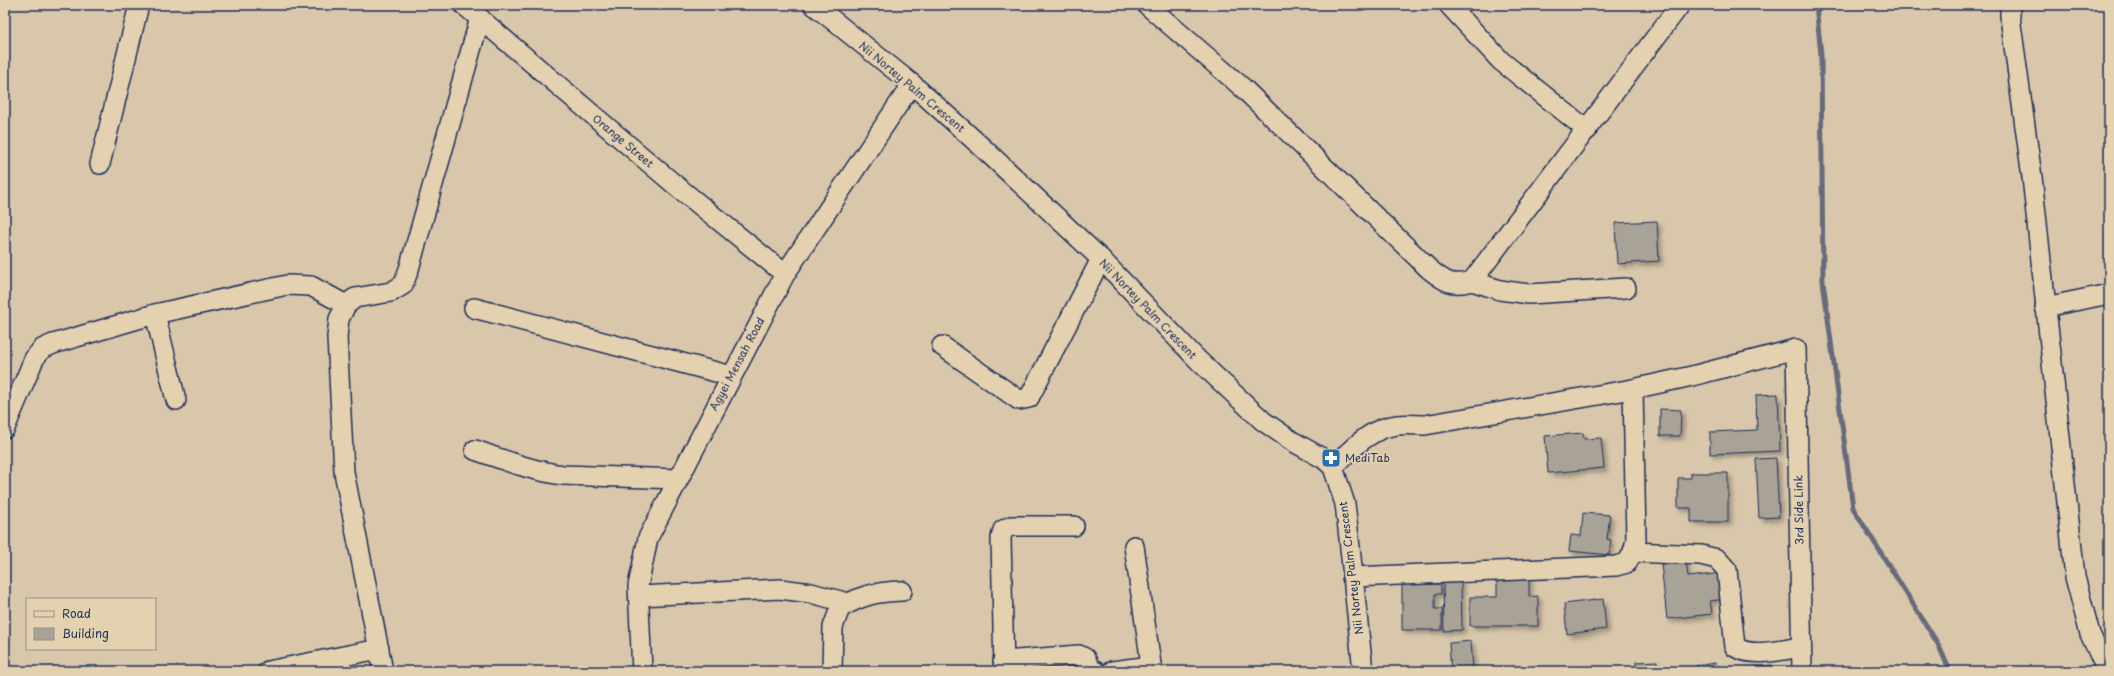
<svg xmlns="http://www.w3.org/2000/svg" width="2114" height="676" viewBox="0 0 2114 676" font-family="'Playpen Sans',sans-serif">
  <style>
    .lines { fill: none; stroke-linecap: round; stroke-linejoin: round }
    .stream { stroke: #666b7d; stroke-width: 5 }
    .building { fill: #a9a297; stroke: #1b2f5e; filter: url(#shadow) }
    .minor-casing { stroke: #1b2f5e; stroke-width: 22 }
    .minor { stroke: #e4d1af; stroke-width: 19 }
    .labels { text-anchor: middle; stroke-width: 3.5; stroke-linejoin: round; paint-order: stroke }
    .street-label { font-size: 11px; fill: #1b2f5e; stroke: #e4d1af }
    .poi-label { font-size: 11px; fill: #1b2f5e; stroke: #e4d1af; text-anchor: start }
  </style>
  <defs>
    <filter id="shadow"><feDropShadow dx="3.5" dy="3.5" stdDeviation="2" flood-color="#0004"/></filter>
  </defs>
  <rect width="100%" height="100%" fill="#d8c7aa"/>
  <filter id="ink" filterUnits="userSpaceOnUse"><feTurbulence type="fractalNoise" baseFrequency=".025" numOctaves="2"/><feDisplacementMap in="SourceGraphic" scale="8" xChannelSelector="R" yChannelSelector="G"/><feConvolveMatrix kernelMatrix="1 2 1 2 8 2 1 2 1" color-interpolation-filters="sRGB"/></filter>
  <g filter="url(#ink)">
    <g class="lines">
      <polyline class="stream" points="1816,5 1821,55 1823,281 1853,508 1938,644 1950,671"/>
    </g>
    <g class="building">
      <polygon points="1657,221 1659,261 1617,264 1615,223"/>
      <polygon points="1778,394 1780,451 1710,454 1710,432 1757,430 1756,395"/>
      <polygon points="1660,409 1681,410 1680,436 1660,436"/>
      <polygon points="1583,433 1584,439 1601,438 1604,468 1548,473 1545,436"/>
      <polygon points="1776,458 1779,517 1759,518 1756,459"/>
      <polygon points="1691,473 1728,473 1728,522 1691,522 1691,508 1678,508 1678,478 1691,478"/>
      <polygon points="1583,513 1610,515 1607,539 1611,540 1609,555 1569,551 1571,535 1581,536"/>
      <polygon points="1686,561 1688,577 1722,573 1725,599 1710,601 1712,614 1667,619 1661,564"/>
      <polygon points="1497,577 1529,577 1529,597 1538,596 1538,626 1470,626 1470,597 1497,597"/>
      <polygon points="1443,581 1461,581 1462,630 1444,631"/>
      <polygon points="1441,584 1441,594 1435,594 1435,609 1442,609 1442,630 1402,630 1402,585"/>
      <polygon points="1603,599 1606,629 1567,634 1564,604"/>
      <polygon points="1471,641 1473,671 1451,671 1449,643"/>
      <polygon points="1657,661 1657,671 1617,671 1636,670 1636,662"/>
      <polygon points="1715,663 1716,671 1695,671 1695,666"/>
      <polygon points="1772,665 1772,671 1727,671"/>
    </g>
    <g class="lines">
      <defs>
        <g id="minor">
          <polyline points="464,5 674,184 785,274"/>
          <polyline points="814,5 912,84 984,149 1101,259 1199,361 1263,421 1292,441 1324,459 1333,467 1345,504 1348,529 1363,671"/>
          <path d="M1147,5l96,83 186,181c15,12 22,18 43,12l208,-276"/>
          <polyline points="1449,5 1501,61 1587,130"/>
          <polyline points="2010,5 2010,17 2032,177 2075,577 2090,634 2107,671"/>
          <polyline points="100,164 139,5"/>
          <polyline points="1472,281 1500,290 1529,294 1626,288"/>
          <polyline points="2045,307 2109,294"/>
          <polyline points="474,308 731,376"/>
          <polyline points="155,314 176,400"/>
          <polyline points="942,346 1019,400 1029,398 1101,259"/>
          <polyline points="1633,389 1692,376 1796,349 1802,671"/>
          <polyline points="5,428 34,359 42,349 53,344 155,314 287,285 311,286 346,305"/>
          <path d="M475,450c29,10 57,21 88,25l115,4"/>
          <path d="M1333,467c19,-18 37,-39 64,-42 9,-1 19,0 28,0l208,-36 3,151 -3,12 -6,11 -11,3 -264,11"/>
          <polyline points="1134,546 1152,671"/>
          <path d="M1633,552l68,3 16,4 10,11 8,77c18,11 46,3 66,0"/>
          <polyline points="639,596 780,589 811,593 848,603"/>
          <polyline points="1003,661 1079,655 1085,658 1091,670 1095,671"/>
          <polyline points="268,671 379,649"/>
          <polyline points="383,671 344,472 337,337 339,319 346,305 355,298 391,292 403,285 409,269 480,18"/>
          <polyline points="642,671 638,586 648,538 785,274 912,84"/>
          <path d="M832,671l1,-44 7,-19c22,-13 36,-16 62,-17"/>
          <polyline points="1004,671 1001,538 1003,530 1011,526 1074,526"/>
          <polyline points="1112,671 1151,666"/>
        </g>
      </defs>
      <use href="#minor" class="minor-casing"/>
      <use href="#minor" class="minor"/>
    </g>
  </g>
  <defs>
    <symbol id="pharmacy-square" viewBox="-11 -11 22 22"><rect x="-9" y="-9" width="18" height="18" rx="4" fill="#1f6fb2" stroke="#e4d1af"/><path d="M-2-6h4v4h4v4h-4v4h-4v-4h-4v-4h4Z" fill="#fff"/></symbol>
  </defs>
  <g fill-rule="evenodd">
    <use href="#pharmacy-square" x="1320" y="447" width="22" height="22"/>
  </g>
  <g class="labels">
    <g class="street-label">
      <text transform="translate(912 87) rotate(40)" y="4">Nii Nortey Palm Crescent</text>
      <text transform="translate(623 141) rotate(40)" y="4">Orange Street</text>
      <text transform="translate(1148 309) rotate(46)" y="4">Nii Nortey Palm Crescent</text>
      <text transform="translate(737 364) rotate(-62)" y="4">Agyei Mensah Road</text>
      <text transform="translate(1799 510) rotate(-91)" y="4">3rd Side Link</text>
      <text transform="translate(1351 568) rotate(-97)" y="4">Nii Nortey Palm Crescent</text>
    </g>
    <g class="poi-label">
      <text x="1345" y="462">MediTab</text>
    </g>
  </g>
  <rect width="2114" height="676" fill="none" stroke="#e4d1af" stroke-width="20"/>
  <rect x="10" y="10" width="2094" height="656" fill="none" stroke="#1b2f5e" stroke-width="1.5" filter="url(#ink)"/>
  <rect x="26" y="598" width="130" height="52" fill="#e4d1af" stroke="#94908f"/>
  <rect x="34" y="611" width="20" height="6" fill="#e4d1af" stroke="#94908f"/>
  <text x="62" y="618" font-size="12" fill="#1b2f5e">Road</text>
  <rect x="34" y="628" width="20" height="12" fill="#a9a297" stroke="#94908f"/>
  <text x="62" y="638" font-size="12" fill="#1b2f5e">Building</text>
</svg>
